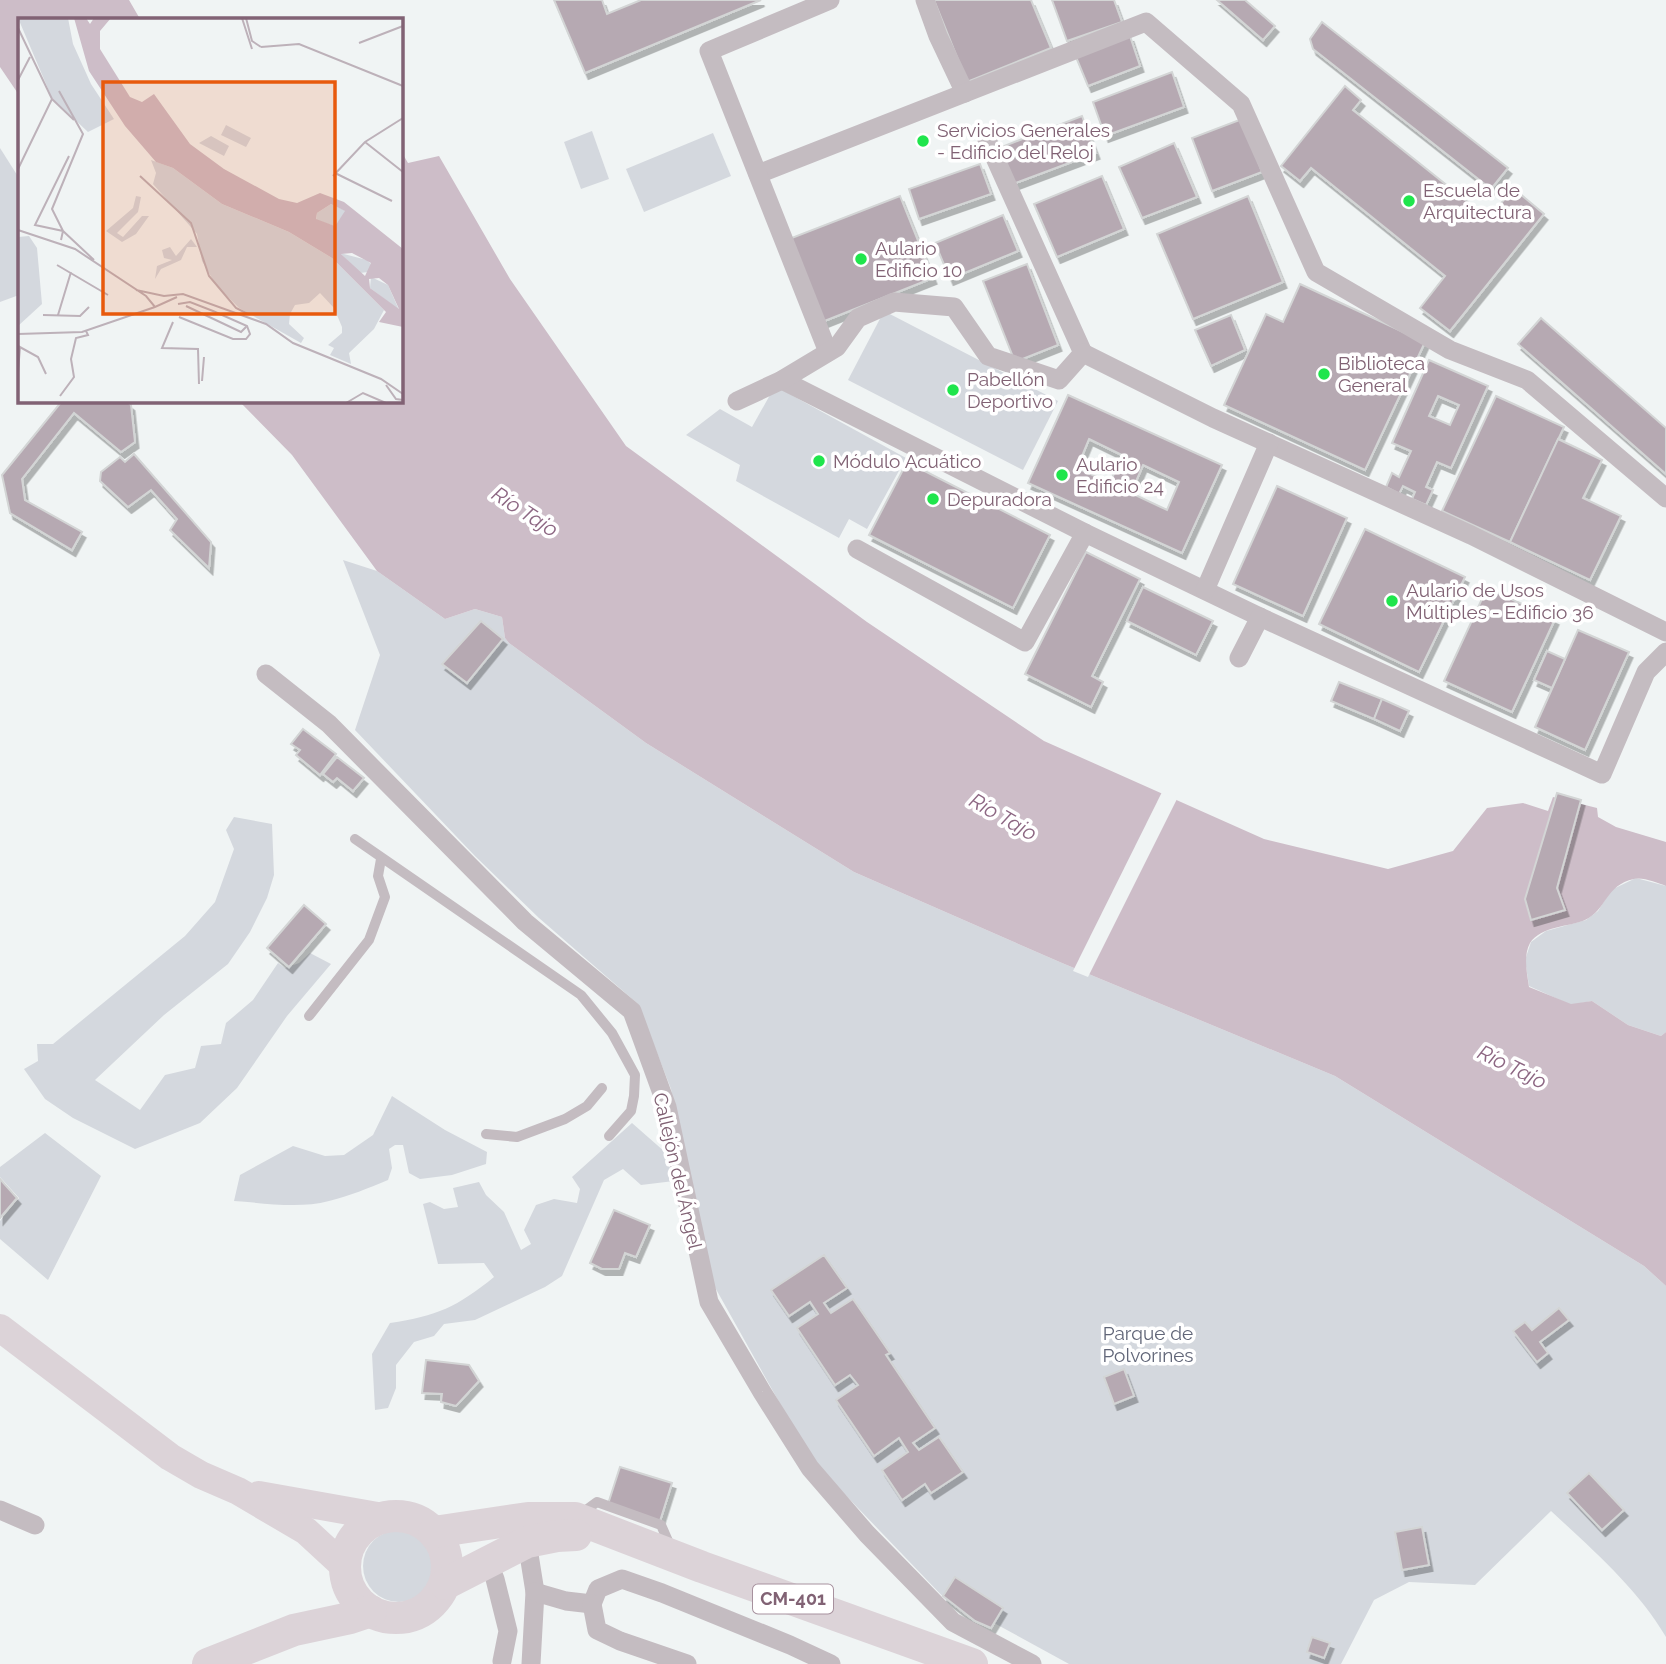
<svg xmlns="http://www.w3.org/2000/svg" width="1666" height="1664" viewBox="0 0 1666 1664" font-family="Raleway,sans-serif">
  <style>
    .green { fill: #d4d8de }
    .water { fill: #cdbdc8 }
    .pier { fill: #f0f4f4 }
    .building { fill: #b6a9b2; stroke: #d3d5d5; stroke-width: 2; fill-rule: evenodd; filter: url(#shadow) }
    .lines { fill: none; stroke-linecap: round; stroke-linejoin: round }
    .lane { stroke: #c4bcc1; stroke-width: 10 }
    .street { stroke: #c4bcc1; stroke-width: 19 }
    .secondary { stroke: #dcd3d8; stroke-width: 28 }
    .primary { stroke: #dcd3d8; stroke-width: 32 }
    .poi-dot { fill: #1fe54c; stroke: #fff; stroke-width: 2.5 }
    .labels { text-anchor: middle; stroke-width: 7; stroke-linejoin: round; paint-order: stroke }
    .shield { fill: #fff; stroke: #a7919e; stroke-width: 2 }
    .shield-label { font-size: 18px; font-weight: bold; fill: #816274 }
    .poi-label { font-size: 19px; fill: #816274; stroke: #fff; text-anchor: start }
    .street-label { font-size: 19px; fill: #816274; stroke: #fff }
    .park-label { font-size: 19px; fill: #616678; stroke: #fff }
    .water-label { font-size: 21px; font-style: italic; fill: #8d6783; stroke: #fff }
    .inset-road { fill: none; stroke: #bdb1b9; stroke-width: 2 }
    .view { fill: #e8590c; fill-opacity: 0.15; stroke: #e8590c; stroke-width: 3.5 }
    .inset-edge { fill: none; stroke: #816274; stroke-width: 3.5 }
  </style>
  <defs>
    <filter id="shadow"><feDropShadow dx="3.5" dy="6" stdDeviation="0" flood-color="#0004"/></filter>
  </defs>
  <rect width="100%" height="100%" fill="#f0f4f4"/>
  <g class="green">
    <polygon points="592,131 609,179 581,189 564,142"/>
    <polygon points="713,133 731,176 644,212 626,169"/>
    <polygon points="0,148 19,178 19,295 0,302"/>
    <polygon points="884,311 1058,401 1023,470 848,380"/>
    <polygon points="775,386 906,458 867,529 849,519 839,538 736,481 740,465 686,435 720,409 752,427"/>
    <path d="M343,560l34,11 68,48 30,-10 27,8 3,21 4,5 137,100 208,129 208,91 273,113 309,190 22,20v351c-29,-49 -73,-87 -115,-126l-76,74 -66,-3 -35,18 -33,64h-272l-75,-41 -3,5 -16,-7 -26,-18 -138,-144 -99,-177 -41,-193 -33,-85 -99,-86 -64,-62 -120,-126 25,-75z"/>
    <polygon points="234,817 272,824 274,875 267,898 250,932 228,964 164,1015 95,1080 140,1110 165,1075 195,1068 201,1046 221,1044 226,1023 253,1000 278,963 285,968 299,963 310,953 331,964 287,1016 237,1088 200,1123 135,1149 73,1118 45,1099 24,1069 38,1061 37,1044 53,1044 185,936 215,902 234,849 226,830"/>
    <polygon points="1636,878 1666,886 1666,1032 1661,1036 1628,1025 1592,1001 1571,1005 1529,986 1525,960 1531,942 1546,931 1586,920 1598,911 1611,890"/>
    <path d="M392,1096l53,34 42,22 -1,12 -34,11 -32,4 -11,-6 -6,-28h-8l-6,4 3,19 -4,12c-19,8 -39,16 -59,21 -30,8 -64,2 -95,0l6,-26 53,-29 32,10 19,-1 29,-20z"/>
    <path d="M632,1123l33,29 9,29 -33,4 -18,-16 -19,11 -42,96 -17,11 -70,33 -31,4 -10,12 -20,6 -18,23v23l-8,20 -13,2 -3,-56 18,-31c47,-7 67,-16 104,-46l-10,-14 -46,1 -15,-60 7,-2 14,7 14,-2 -5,-19 26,-6 7,13 18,17 17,38 10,-6 -7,-14 12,-25 18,-6 23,4 3,-14 -8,-12z"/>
    <polygon points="45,1133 101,1176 48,1280 0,1239 0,1221 19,1198 0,1177 0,1167"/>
    <circle cx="399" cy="1566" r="36"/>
  </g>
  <g class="water">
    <polygon points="0,0 129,0 140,19 19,19 19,95 0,67"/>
    <path d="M401,151l7,12 31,-7 71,123 116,167 241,176 177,119 220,98 124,30 65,-18 34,-43 36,-5 25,8 5,-14 44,11 1,9 18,10 50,15v44c-8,-3 -23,-9 -32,-7 -29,6 -27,31 -49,41 -16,7 -44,6 -55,23 -7,13 -3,30 -1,44l42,17 21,-3 36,24 33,11 5,-4v254l-22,-20 -309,-190 -273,-113 -208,-91 -208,-129 -137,-100 -4,-5 -3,-21 -27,-8 -30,10 -68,-48 -85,-116 -53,-54h162z"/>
  </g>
  <polygon class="pier" points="1163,790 1178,797 1088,977 1073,971"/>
  <g class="building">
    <polygon points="554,0 602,0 607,14 641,0 761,0 585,73"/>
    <polygon points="934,0 1031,0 1051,48 967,82"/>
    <polygon points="1052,0 1114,0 1122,22 1067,41"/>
    <polygon points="1217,0 1245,0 1275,26 1263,40"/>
    <polygon points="1322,22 1508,168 1491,189 1313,49 1310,39"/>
    <polygon points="1130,36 1140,66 1088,86 1076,57"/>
    <polygon points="1172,72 1184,107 1105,136 1093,102"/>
    <polygon points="1345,86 1361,100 1353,110 1489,219 1513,188 1544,214 1450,331 1420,308 1445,276 1311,168 1300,181 1281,166"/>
    <polygon points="1082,116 1096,153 1013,184 999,148"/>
    <polygon points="1242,119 1262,172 1212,191 1192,138"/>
    <polygon points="1174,143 1197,197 1142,218 1119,167"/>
    <polygon points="980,164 991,194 919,219 909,189"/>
    <polygon points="1102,176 1124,229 1057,257 1034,204"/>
    <polygon points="900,196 933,278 822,322 789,239"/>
    <polygon points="1248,196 1283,282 1193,319 1157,234"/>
    <polygon points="1003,215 1018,251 950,279 935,243"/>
    <polygon points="1027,264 1058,345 1015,362 983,281"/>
    <polygon points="1300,284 1425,342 1365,470 1224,405 1266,314 1283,322"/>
    <polygon points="1231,315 1245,350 1211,366 1195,330"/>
    <polygon points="1541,318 1666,428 1666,474 1518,344"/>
    <path d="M1429,360l59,26 -37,82 -14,-6 -11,25 7,3 -7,15 -14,-6 3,-7 -12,-6 -4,8 -13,-7 6,-14 7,4 12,-26 -19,-8zM1438,396l21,9 -9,20 -21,-9z"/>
    <path d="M1068,395l154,70 -40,88 -154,-70zM1089,439l33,16 -12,28 -33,-15zM1143,465l36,17 -12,28 -36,-17z"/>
    <polygon points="1496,396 1564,427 1510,542 1442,511"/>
    <polygon points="62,401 126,401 131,405 135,442 121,452 74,413 22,479 25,500 82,532 72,550 10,513 2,475"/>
    <polygon points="1558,439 1602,460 1583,498 1621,516 1590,580 1510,542"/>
    <polygon points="134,454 211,542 209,568 170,530 177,519 151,490 128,507 100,481 101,472 120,457 125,462"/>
    <polygon points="907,462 1050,535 1013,608 869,535"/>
    <polygon points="1277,486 1347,518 1303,616 1233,584"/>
    <polygon points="1365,529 1465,577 1419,672 1319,624"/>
    <polygon points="1086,552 1140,579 1092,676 1103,682 1091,707 1025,674"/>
    <polygon points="1143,587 1213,621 1196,655 1127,621"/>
    <polygon points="1487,588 1555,619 1512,712 1444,681"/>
    <polygon points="481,621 503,639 467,683 442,664"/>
    <polygon points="1578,630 1629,652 1585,750 1535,727"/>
    <polygon points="1547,651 1565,659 1552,688 1534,680"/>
    <polygon points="1339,682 1382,699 1374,719 1331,701"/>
    <polygon points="1382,699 1409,711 1400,731 1374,719"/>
    <polygon points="303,729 336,754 320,775 296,755 300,750 291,744"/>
    <polygon points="337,757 364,778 353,791 337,778 333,782 323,774"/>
    <polygon points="1557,793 1581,800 1557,888 1565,910 1531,920 1525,899"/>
    <polygon points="304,905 326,924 289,967 267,948"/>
    <polygon points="0,1179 17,1198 0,1218"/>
    <polygon points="614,1210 650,1225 636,1257 625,1253 619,1269 602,1269 590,1263"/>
    <polygon points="824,1255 847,1288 824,1303 831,1313 853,1299 890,1353 886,1355 935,1428 913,1443 919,1450 939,1437 963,1472 931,1493 925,1484 902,1500 882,1470 908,1452 899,1438 874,1456 836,1400 858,1385 850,1375 835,1385 797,1328 818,1314 810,1302 789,1316 771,1290"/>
    <polygon points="1559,1308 1569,1320 1540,1342 1548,1353 1537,1362 1513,1331 1525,1322 1532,1330"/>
    <polygon points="426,1360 469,1365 479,1381 456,1406 441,1402 442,1394 422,1393"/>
    <polygon points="1124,1369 1134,1396 1114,1404 1104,1377"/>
    <polygon points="620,1467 672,1483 660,1521 608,1504"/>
    <polygon points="1589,1473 1624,1510 1602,1530 1567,1493"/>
    <polygon points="1422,1527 1429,1565 1402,1570 1395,1532"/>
    <polygon points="955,1577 1003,1608 991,1628 975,1621 943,1596"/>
    <polygon points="1312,1637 1330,1643 1324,1658 1307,1652"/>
  </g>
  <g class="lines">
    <g class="lane">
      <polyline points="355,839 581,995 612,1033 635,1075 634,1096 631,1111 609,1136"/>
      <polyline points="309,1016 369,940 385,897 378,876 381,859"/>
      <polyline points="486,1134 517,1137 565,1119 587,1106 602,1088"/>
      <polyline points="582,1513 597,1502 661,1525 668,1541 665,1548"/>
    </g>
    <g class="street">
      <polyline points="925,0 938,36 965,93"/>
      <polyline points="987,140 1083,353"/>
      <polyline points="758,174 1146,22 1241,104 1316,272 1450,350 1527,380 1666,498"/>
      <polyline points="828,352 709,51 830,0"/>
      <polyline points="782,380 1085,533"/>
      <polyline points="737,401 782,380 837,347 858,318 894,302 954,307 988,356 1059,380 1083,353 1213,418 1471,535 1666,632"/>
      <polyline points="857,549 1025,642 1085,533 1260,617 1602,774 1646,672 1666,652"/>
      <polyline points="1205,590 1269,443"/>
      <polyline points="1239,658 1260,617"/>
      <polyline points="266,674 329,724 525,922 632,1011 667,1107 709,1302 762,1392 810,1468 867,1534 953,1622 1032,1664"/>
      <polyline points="0,1510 35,1525"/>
      <polyline points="527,1542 535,1592 531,1664"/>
      <polyline points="488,1562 495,1579 508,1631 502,1661"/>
      <polyline points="535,1592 566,1601 592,1604 598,1589 622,1579 662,1593 790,1645 831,1664"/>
      <polyline points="592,1604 597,1630 620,1641 687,1664"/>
    </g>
    <g class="secondary">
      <polyline points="0,1328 170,1457 201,1475 238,1491 306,1531 345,1567"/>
      <polyline points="259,1495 383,1517"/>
    </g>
    <g class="primary">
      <circle cx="396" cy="1567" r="51"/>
      <polyline points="434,1532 528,1518 575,1518 702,1567 972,1664"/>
      <polyline points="445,1584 527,1542 557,1536 576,1535"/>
      <polyline points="208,1664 294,1630 350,1618 371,1611"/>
    </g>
  </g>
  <g class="poi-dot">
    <circle cx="923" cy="141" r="7"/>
    <circle cx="1409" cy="201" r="7"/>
    <circle cx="861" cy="259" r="7"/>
    <circle cx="1324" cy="374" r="7"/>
    <circle cx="953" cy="390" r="7"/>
    <circle cx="819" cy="461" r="7"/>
    <circle cx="1062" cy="475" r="7"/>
    <circle cx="933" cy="499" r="7"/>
    <circle cx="1392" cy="601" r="7"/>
  </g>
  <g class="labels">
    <rect class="shield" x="753" y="1584.5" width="80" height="29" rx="5"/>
    <g class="shield-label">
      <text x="793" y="1605">CM-401</text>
    </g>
    <g class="poi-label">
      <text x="937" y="137">Servicios Generales<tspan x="937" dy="22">- Edificio del Reloj</tspan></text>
      <text x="1423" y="197">Escuela de<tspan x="1423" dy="22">Arquitectura</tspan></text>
      <text x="875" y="255">Aulario<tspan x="875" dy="22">Edificio 10</tspan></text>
      <text x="1338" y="370">Biblioteca<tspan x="1338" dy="22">General</tspan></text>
      <text x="967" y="386">Pabellón<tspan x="967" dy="22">Deportivo</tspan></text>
      <text x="833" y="468">Módulo Acuático</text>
      <text x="1076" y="471">Aulario<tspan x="1076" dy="22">Edificio 24</tspan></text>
      <text x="947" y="506">Depuradora</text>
      <text x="1406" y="597">Aulario de Usos<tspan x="1406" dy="22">Múltiples - Edificio 36</tspan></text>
    </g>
    <g class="street-label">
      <text transform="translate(678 1171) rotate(77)" y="7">Callejón del Ángel</text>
    </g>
    <g class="park-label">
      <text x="1148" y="1340">Parque de<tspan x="1148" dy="22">Polvorines</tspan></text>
    </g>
    <g class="water-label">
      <text transform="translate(525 512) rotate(33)" y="7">Río Tajo</text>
      <text transform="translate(1003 817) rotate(30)" y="7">Río Tajo</text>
      <text transform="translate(1512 1067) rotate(26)" y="7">Río Tajo</text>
    </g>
  </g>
  <g transform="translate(18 18)">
    <rect width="385" height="385" fill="#f0f4f4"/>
    <path d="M0,0h50l5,26 18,40 23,35 -26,13 -36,-34zM208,107l25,13 -5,9 -25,-12zM193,118l18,10 -5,10 -25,-13zM133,142l22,8 49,36 67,28 43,26 52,52 -10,19 -25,24 2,11 -21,-9 4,-7 -6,-3 14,-12v-6l-8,-19 -14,-15 -11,10 -14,2 -5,9 -1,10 15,14 -3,5 -62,-35 -23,-23 -14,-24 -5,-27 -44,-50 3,-11zM118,178l5,1 -3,15 -21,21 6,4 19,-21h7l-13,18 -14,8 -16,-11 27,-23zM313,186l15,7 -11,15 -19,-6 1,-7zM11,218l8,12 5,56 -24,22v-89zM173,221l6,8h-10l-6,13 -20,9 -6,10 2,-13 15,-6 -8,-2 -2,-8 8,-3 6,9zM322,235l27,7 4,4 -3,8 -8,1zM353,259l17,8 11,25 -29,-22z" fill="#d4d8de"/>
    <path d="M68,0l4,6 4,-6h17l-11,13v18l30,48 12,5 12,-8 36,50 34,25 55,30 18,4 23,-10 24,9 59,47v78l-24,-5 7,-10 -54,-54 -43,-26 -67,-28 -49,-36 -17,-6 -31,-36 -36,-55 -15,-53zM313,186l14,7 -10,15 -19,-7 1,-6zM334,235l19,10 -6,13 -24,-22zM361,260l9,7 11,24 -29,-21 -1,-9z" fill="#cdbdc8" fill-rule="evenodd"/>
    <path class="inset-road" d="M224,0l10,31M228,0l6,23 9,6M0,10l34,71 -34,70M341,25l44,-17M243,29l38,-3 104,42M0,62l12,-23M41,73l24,43 -31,75 11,22 -2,9M34,81l22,21M347,124l38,30M51,138l-34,69 28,6 31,29M317,155l57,28M122,158l51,47 18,53 27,32 12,6M315,158l32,-34 38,-24M0,212l57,19 71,47 9,11 22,-10M39,247l51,30M118,272l28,6 19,-2 83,30 27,19 88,36 22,15M160,286l12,-2 23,9 34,15 3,8 -4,5h-13l-54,-22M168,288l55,26 5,-5M25,297l37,1 9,-9M40,297l13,-43M155,304l-11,26 36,1 1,35M0,316l64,-2 73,-25M0,328l20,11 8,17M0,354l2,-25M184,363l2,-24M368,367l10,14 7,1M42,378l14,-19 -3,-18 5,-21 12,-3 -2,-4M328,385l17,-10 23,10"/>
    <path class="view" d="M85,64h232v232h-232z"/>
    <rect width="385" height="385" class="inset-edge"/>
  </g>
</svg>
